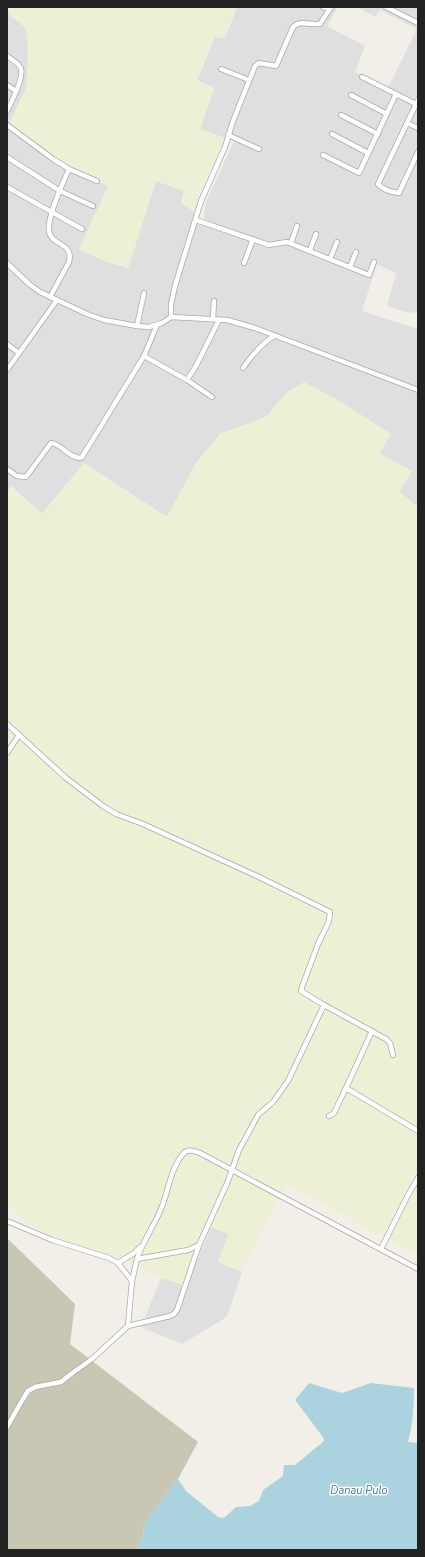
<svg xmlns="http://www.w3.org/2000/svg" width="425" height="1557" viewBox="0 0 425 1557" font-family="'Nunito Sans',sans-serif">
  <style>
    .residential { fill: #e0dfdf }
    .construction { fill: #c7c7b4 }
    .farmland { fill: #eef0d5 }
    .water { fill: #aad3df }
    .lines { fill: none; stroke-linecap: round; stroke-linejoin: round }
    .street-casing { stroke: #a9a9a9; stroke-width: 6 }
    .street { stroke: #fff; stroke-width: 4.5 }
    .labels { text-anchor: middle; stroke-width: 3; stroke-linejoin: round; paint-order: stroke }
    .water-label { font-size: 11px; font-style: italic; fill: #4a7aab; stroke: #fff }
  </style>
  <rect width="100%" height="100%" fill="#f2efe9"/>
  <g class="residential">
    <polygon points="237,7 338,7 327,26 365,46 355,72 388,88 417,29 380,10 375,17 357,7 418,7 418,312 408,313 387,306 396,273 377,264 362,311 418,329 418,507 399,492 411,471 379,453 391,434 286,393 266,417 220,434 196,463 167,517 84,463 42,514 11,486 7,492 7,10 9,14 25,27 28,40 27,86 10,122 72,170 108,186 79,250 105,261 128,268 156,181 184,191 181,202 194,212 197,221 200,225 204,219 205,204 234,141 200,129 214,89 197,80 215,37 225,38"/>
    <polygon points="211,1227 229,1234 218,1262 242,1272 227,1317 182,1344 141,1327 161,1278 186,1286"/>
  </g>
  <polygon class="construction" points="7,1238 75,1304 70,1344 198,1442 178,1479 144,1524 143,1536 137,1550 7,1550"/>
  <g class="farmland">
    <polygon points="7,7 237,7 225,38 215,37 197,80 214,88 200,129 225,138 199,194 194,212 181,202 184,191 156,181 128,268 105,261 79,250 108,186 72,170 12,127 10,122 27,86 28,40 25,27 9,14"/>
    <polygon points="304,382 340,401 391,434 379,453 412,471 399,492 418,507 418,1256 287,1185 242,1272 218,1262 229,1234 211,1227 186,1286 161,1278 118,1257 75,1245 38,1230 7,1207 7,492 10,486 42,514 84,463 167,517 196,463 220,434 266,417 286,393"/>
  </g>
  <path class="water" d="M309,1383l33,10 29,-10 43,5c0,17 -1,38 -6,54l10,1v107h-281l6,-14 1,-12 34,-45 8,12 32,26 6,1 12,-11 14,-1 9,-5 4,-11 20,-14 1,-11h11l29,-24 -1,-4 -28,-37z"/>
  <g class="lines">
    <defs>
      <g id="street">
        <polyline points="323,7 330,9"/>
        <polyline points="386,7 418,23"/>
        <path d="M7,56c5,4 12,7 14,13 3,9 -10,34 -14,42"/>
        <polyline points="221,69 249,80"/>
        <polyline points="362,77 396,94"/>
        <polyline points="7,85 16,91"/>
        <polyline points="351,95 387,114"/>
        <path d="M418,100l-40,84c5,6 13,8 21,9l19,-41"/>
        <polyline points="341,115 378,134"/>
        <polyline points="407,123 418,128"/>
        <polyline points="7,125 53,159 69,169 97,181"/>
        <polyline points="332,134 368,153"/>
        <polyline points="228,135 259,149"/>
        <polyline points="323,155 359,173 396,94 416,104"/>
        <polyline points="7,157 60,191 93,206"/>
        <polyline points="7,187 82,229"/>
        <polyline points="196,220 269,245 287,242 369,275 374,262"/>
        <polyline points="291,243 297,226"/>
        <polyline points="310,250 316,234"/>
        <polyline points="330,259 337,242"/>
        <polyline points="7,263 29,284 40,292 87,314 104,320 137,326 149,327 162,323 171,317 227,320 255,328 418,390"/>
        <polyline points="244,263 253,239"/>
        <polyline points="350,267 356,252"/>
        <path d="M50,297l19,-35c5,-20 -18,-16 -20,-31 -2,-15 14,-48 20,-62"/>
        <path d="M171,317v-13l4,-18 26,-85 24,-54 8,-26 22,-55 4,-3 17,3 17,-39c7,-7 18,-2 27,-3l11,-17"/>
        <polyline points="213,319 214,301"/>
        <polyline points="137,326 144,293"/>
        <polyline points="7,344 19,353"/>
        <polyline points="144,356 187,380 212,397"/>
        <path d="M243,368c9,-13 18,-24 31,-32"/>
        <polyline points="7,370 57,300"/>
        <polyline points="187,380 196,366 219,320"/>
        <path d="M7,469l10,7 9,1 25,-34c11,1 16,14 29,15l2,-1 62,-101 13,-31"/>
        <polyline points="7,724 66,778 103,806 116,814 143,824 259,877 330,912 329,921 318,944 302,987 301,991 324,1005 386,1039 390,1043 393,1055"/>
        <polyline points="7,753 19,735"/>
        <polyline points="372,1031 346,1088 418,1131"/>
        <polyline points="329,1116 334,1113 346,1088"/>
        <polyline points="7,1221 52,1240 109,1258 118,1263 132,1281 137,1259 188,1250 199,1245"/>
        <polyline points="381,1249 407,1197 418,1178"/>
        <path d="M137,1259c6,-18 17,-33 24,-50 7,-16 10,-44 24,-57 4,-3 10,-1 15,1l218,116"/>
        <polyline points="118,1263 134,1253 140,1247"/>
        <polyline points="128,1326 132,1281"/>
        <polyline points="7,1427 23,1399 28,1391 35,1387 61,1382 71,1374 92,1359 128,1326 170,1316 174,1314 177,1310 199,1245 228,1181 239,1150 258,1115 273,1102 288,1081 324,1005"/>
      </g>
    </defs>
    <use href="#street" class="street-casing"/>
    <use href="#street" class="street"/>
  </g>
  <g class="labels">
    <g class="water-label">
      <text x="359" y="1494">Danau Pulo</text>
    </g>
  </g>
  <rect width="425" height="1557" fill="none" stroke="#222222" stroke-width="16"/>
</svg>
